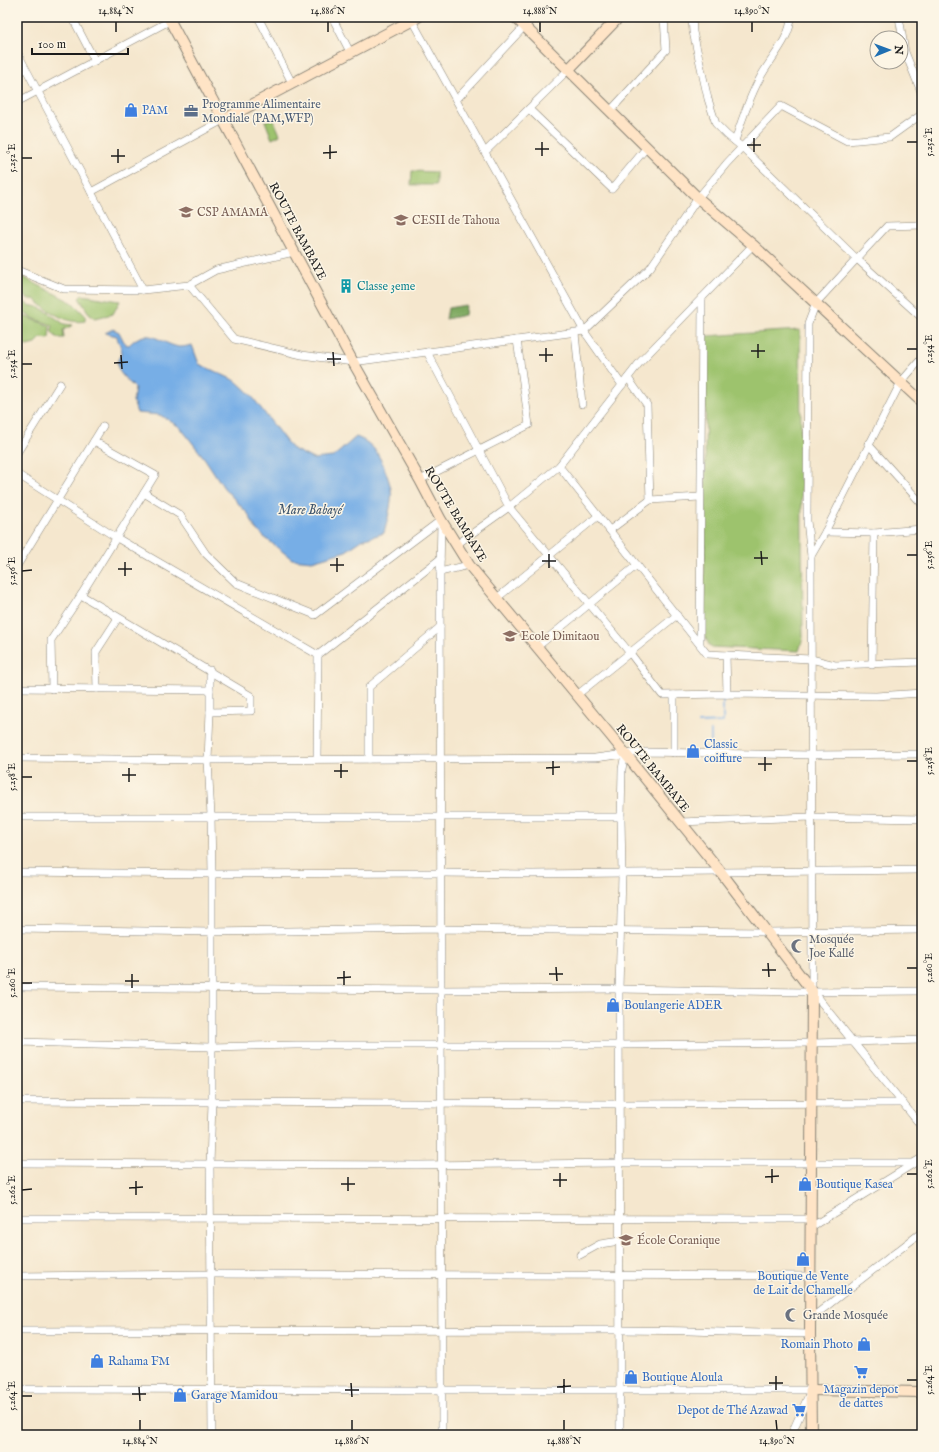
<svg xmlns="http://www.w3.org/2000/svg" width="939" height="1452" viewBox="0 0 939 1452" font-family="'IM FELL English',serif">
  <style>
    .green { fill: #9dc36d; stroke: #5c7044 }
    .forest { fill: #7ea960; stroke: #4d623e }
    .water { fill: #77aee6; stroke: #4a6581 }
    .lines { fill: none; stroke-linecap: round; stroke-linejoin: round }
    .stream { stroke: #77aee6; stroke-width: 2 }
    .street-casing { stroke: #888275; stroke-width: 8 }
    .secondary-casing { stroke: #888275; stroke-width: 12 }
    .street { stroke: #fff; stroke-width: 7 }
    .secondary { stroke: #ffe4c6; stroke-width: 10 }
    .ticks { fill: none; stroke: #1c1c1c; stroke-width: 1.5 }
    .labels { text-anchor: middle; stroke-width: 3; stroke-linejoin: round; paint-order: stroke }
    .service-label { font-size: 12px; fill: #4e5e75; stroke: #fcf5e5; text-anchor: start }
    .shop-label { font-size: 12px; fill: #366cbe; stroke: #fcf5e5; text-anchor: start }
    .education-label { font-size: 12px; fill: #785e54; stroke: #fcf5e5; text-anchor: start }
    .street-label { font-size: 12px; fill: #1c1c1c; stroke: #fcf5e5 }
    .culture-label { font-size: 12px; fill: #0d838f; stroke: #fcf5e5; text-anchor: start }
    .worship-label { font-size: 12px; fill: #5b616d; stroke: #fcf5e5; text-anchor: start }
    .water-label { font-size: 13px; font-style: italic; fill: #40566d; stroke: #fcf5e5 }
    .neatline { fill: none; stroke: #1c1c1c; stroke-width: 1.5 }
    .ticks-label { font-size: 10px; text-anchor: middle; fill: #1c1c1c }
  </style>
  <rect width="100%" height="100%" fill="#fcf5e5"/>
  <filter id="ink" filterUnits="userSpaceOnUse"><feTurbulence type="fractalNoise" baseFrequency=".025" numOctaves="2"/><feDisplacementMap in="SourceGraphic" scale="8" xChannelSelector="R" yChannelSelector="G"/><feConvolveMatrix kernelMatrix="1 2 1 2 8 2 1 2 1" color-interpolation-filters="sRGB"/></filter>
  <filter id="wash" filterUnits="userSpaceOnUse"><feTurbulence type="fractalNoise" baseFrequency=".012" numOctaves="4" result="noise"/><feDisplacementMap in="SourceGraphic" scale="16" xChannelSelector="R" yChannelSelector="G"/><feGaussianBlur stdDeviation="0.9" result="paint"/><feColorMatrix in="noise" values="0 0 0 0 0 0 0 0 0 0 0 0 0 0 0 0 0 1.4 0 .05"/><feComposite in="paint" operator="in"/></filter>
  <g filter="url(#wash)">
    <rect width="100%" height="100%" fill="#f5e7ce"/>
    <g class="green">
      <polygon points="273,118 280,135 272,139 265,121"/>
      <polygon points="412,171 436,172 436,185 411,185"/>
      <path d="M17,274l56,29 12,12v6c-17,4 -39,-11 -51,-22 -7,1 -12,-4 -17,-9z"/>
      <path d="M17,295l11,10 10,2 8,4 18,13 9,1 -10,5 1,8h-7l-6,-7 2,-5c-6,-4 -12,-4 -18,-7 -7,-3 -11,-7 -18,-9z"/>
      <polygon points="82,295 120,301 113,314 95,318 90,315 79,298"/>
      <polygon points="17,311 24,316 50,326 49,339 41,338 35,344 27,346 17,341"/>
      <polygon points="800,330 803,638 799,651 710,647 704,634 706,336"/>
    </g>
    <polygon class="forest" points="466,305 465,315 446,319 448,308"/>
    <path class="water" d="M113,329l6,3 6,12 4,1c20,-20 29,-2 50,2 4,0 9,-1 13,-2l7,19 37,17 15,14 40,53 22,11 20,-2 23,-20c6,2 13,6 18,12 7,8 15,30 17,40 2,11 -4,33 -7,44l-22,7 -16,11 -34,10 -20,-2 -28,-22 -9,-9 -6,-13 -25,-27 -19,-29 -25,-32 -20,-12 -23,-2 -4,-12 2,-13c-7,-7 -21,-18 -17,-28 2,-5 5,-7 3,-12 -1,-5 -3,-5 -4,-12l-12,-3z"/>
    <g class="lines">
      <g class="stream">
        <polyline points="699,723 723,722 723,699"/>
        <polyline points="711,731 711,745"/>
      </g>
    </g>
  </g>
  <g filter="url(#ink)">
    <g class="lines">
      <defs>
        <g id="street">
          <polyline points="72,17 95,61"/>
          <polyline points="258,17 292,83"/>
          <polyline points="332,17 350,52"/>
          <polyline points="410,17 584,331 622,385"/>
          <polyline points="692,17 693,32 708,99 716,124 727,135 743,148 857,259 922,318"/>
          <polyline points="899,17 905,52 922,94"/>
          <polyline points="17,52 143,290"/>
          <polyline points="456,100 533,17"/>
          <polyline points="17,102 177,17"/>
          <polyline points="529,109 612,189 647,147"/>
          <polyline points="610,111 666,50 664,17"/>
          <path d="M735,141c7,-22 14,-43 25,-63 10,-19 31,-40 31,-61"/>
          <polyline points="485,152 569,69"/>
          <polyline points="91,192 223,120"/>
          <polyline points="17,270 64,289 143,290 189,285 216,270 294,252"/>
          <polyline points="189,285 234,339 302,355 353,362 584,331 650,268 698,198 727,163 781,106 847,141 890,137 922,114"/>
          <polyline points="575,333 582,404"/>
          <polyline points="427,352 509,507 630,653 662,695 727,694 876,696 922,693"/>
          <polyline points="922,358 901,382 825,532 811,556 812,991 922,1127"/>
          <polyline points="628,378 647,405 650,500"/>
          <polyline points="868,444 922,504"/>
          <polyline points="17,453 60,384"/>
          <polyline points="559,466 707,654 811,659 835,665 922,662"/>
          <polyline points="17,474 117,538 318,655 440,559"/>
          <polyline points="420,480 529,425 517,340"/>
          <polyline points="144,493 180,515 206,554 236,583 315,615 441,520"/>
          <polyline points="441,521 440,572 442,1435"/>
          <polyline points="610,530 650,500 700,497"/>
          <polyline points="825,532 874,533 922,529"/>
          <polyline points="456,545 509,507 559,466 640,362 753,245"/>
          <polyline points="811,556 807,521 808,324 816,303 887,226 922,225"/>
          <polyline points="17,566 103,426"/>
          <polyline points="440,572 469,565"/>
          <polyline points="81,595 251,696 251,711 210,712"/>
          <polyline points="497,598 598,516"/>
          <polyline points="700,644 702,298"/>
          <polyline points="537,647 637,565"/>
          <polyline points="726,655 727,694"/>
          <polyline points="872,665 874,533"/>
          <polyline points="210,670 210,712 208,760 211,816 212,874 212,1102 210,1165 212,1435"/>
          <polyline points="17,688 210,690"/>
          <polyline points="52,689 51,640 81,595 155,475 94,441"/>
          <polyline points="97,689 96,652 118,618"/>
          <polyline points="577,695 677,615"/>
          <polyline points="674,753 674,695"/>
          <polyline points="625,754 645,752 811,755 922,754"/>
          <polyline points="17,758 208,760 595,758 625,754 622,769 621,817 622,874 619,989 620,1435"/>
          <polyline points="317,759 318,655"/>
          <polyline points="369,759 369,687 440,627"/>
          <polyline points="17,817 621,817"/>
          <polyline points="680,822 811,817 922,819"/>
          <polyline points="17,872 212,874 440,873 532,874 922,870"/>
          <polyline points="17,929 211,932 440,929 767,932 922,930"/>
          <polyline points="17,987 440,990 619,989 805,992 922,991"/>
          <polyline points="17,1042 211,1047 296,1045 619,1045 813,1043 922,1040"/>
          <polyline points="17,1101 619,1104 903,1103"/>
          <polyline points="17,1163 417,1165 619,1163 913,1163 922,1158"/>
          <polyline points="17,1218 811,1219"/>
          <polyline points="811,1227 913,1164"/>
          <polyline points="580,1255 600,1244 620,1241"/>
          <polyline points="17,1276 212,1274 811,1276"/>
          <polyline points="810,1319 922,1232"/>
          <path d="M17,1331c201,1 401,-2 602,-1 63,0 127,3 191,4"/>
          <path d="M17,1389c265,-1 529,3 794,1l-20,45"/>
        </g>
        <g id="secondary">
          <polyline points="168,17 353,362 420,480 441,520 469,565 611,736 720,871 812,991 810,1334 811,1435"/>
          <polyline points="515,17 698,198 753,245 922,402"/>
          <polyline points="569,69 619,17"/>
          <polyline points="223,120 418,17"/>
          <polyline points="811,1390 922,1392"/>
        </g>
      </defs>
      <use href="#street" class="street-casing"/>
      <use href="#secondary" class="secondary-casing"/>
      <use href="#street" class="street"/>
      <use href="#secondary" class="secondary"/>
    </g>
  </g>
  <path class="ticks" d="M116,22v10M328,22v10M540,22v10M752,22v10M754,138v14M542,142v14M907,142h10M330,145v14M747,145h14M118,149v14M535,149h14M323,153l14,-1M111,156h14M22,158h10M758,344v14M546,348v14M907,349h10M751,351h14M333,352l1,14M121,355l1,14M539,355h14M327,359h14M114,363l14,-1M22,364h10M761,551l1,14M549,554v14M907,555h10M337,558v14M754,558h14M542,561h14M125,562v14M330,565h14M118,569h14M22,571l10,-1M765,757v14M553,761v14M907,761h10M341,764v14M758,764h14M129,768v14M546,768l14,-1M334,771h14M122,775h14M22,777h10M768,963l1,14M556,967l1,14M907,968h10M762,970h14M344,971v14M132,974v14M549,974h14M337,978l14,-1M125,981h14M22,983h10M772,1169v14M560,1173v14M907,1174h10M348,1177v14M765,1177l14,-1M553,1180h14M136,1181v14M341,1184h14M129,1188l14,-1M22,1190l10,-1M776,1376v14M564,1379v14M907,1380h10M351,1383l1,14M769,1383h14M139,1387l1,14M557,1387l14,-1M345,1390h14M132,1394h14M22,1396h10M140,1420v10M352,1420v10M564,1420v10M776,1420l1,10"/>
  <defs>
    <symbol id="shop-bare" viewBox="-9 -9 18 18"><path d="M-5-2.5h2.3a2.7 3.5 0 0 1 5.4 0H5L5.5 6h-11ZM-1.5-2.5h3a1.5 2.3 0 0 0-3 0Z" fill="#3f7fe0" stroke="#fcf5e5" stroke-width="2.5" paint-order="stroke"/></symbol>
    <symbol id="office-bare" viewBox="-9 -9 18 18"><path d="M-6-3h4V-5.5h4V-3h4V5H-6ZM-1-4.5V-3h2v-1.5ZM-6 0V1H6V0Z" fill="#5c6f8a" stroke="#fcf5e5" stroke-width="2.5" paint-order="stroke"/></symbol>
    <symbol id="school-bare" viewBox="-9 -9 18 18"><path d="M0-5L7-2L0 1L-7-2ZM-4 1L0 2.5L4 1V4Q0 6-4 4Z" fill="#8d6e63" stroke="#fcf5e5" stroke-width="2.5" paint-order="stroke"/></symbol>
    <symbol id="building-bare" viewBox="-9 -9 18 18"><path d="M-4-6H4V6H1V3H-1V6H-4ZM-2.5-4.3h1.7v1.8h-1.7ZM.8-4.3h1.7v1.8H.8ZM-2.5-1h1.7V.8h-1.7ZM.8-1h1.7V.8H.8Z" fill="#0f9aa8" stroke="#fcf5e5" stroke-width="2.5" paint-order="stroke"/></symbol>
    <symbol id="mosque-bare" viewBox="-9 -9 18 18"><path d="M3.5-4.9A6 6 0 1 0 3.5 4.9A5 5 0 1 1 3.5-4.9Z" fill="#6b7280" stroke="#fcf5e5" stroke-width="2.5" paint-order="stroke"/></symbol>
    <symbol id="supermarket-bare" viewBox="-9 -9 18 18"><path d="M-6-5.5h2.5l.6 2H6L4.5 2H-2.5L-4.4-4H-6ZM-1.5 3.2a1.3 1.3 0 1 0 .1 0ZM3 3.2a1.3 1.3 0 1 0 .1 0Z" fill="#3f7fe0" stroke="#fcf5e5" stroke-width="2.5" paint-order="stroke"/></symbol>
  </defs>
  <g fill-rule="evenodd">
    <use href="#shop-bare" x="121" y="100" width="20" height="20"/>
    <use href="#office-bare" x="181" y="101" width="20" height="20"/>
    <use href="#school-bare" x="176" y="202" width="20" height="20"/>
    <use href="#school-bare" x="391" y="210" width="20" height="20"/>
    <use href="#building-bare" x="336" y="276" width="20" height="20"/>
    <use href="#school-bare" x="500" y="626" width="20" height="20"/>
    <use href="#shop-bare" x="683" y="741" width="20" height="20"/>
    <use href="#mosque-bare" x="788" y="936" width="20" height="20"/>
    <use href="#shop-bare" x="603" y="995" width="20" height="20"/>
    <use href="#shop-bare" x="795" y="1174" width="20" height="20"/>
    <use href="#school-bare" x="616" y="1230" width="20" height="20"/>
    <use href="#shop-bare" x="793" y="1249" width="20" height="20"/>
    <use href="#mosque-bare" x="782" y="1305" width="20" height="20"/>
    <use href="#shop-bare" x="854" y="1334" width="20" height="20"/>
    <use href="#shop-bare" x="87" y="1351" width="20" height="20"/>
    <use href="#supermarket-bare" x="851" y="1362" width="20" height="20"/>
    <use href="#shop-bare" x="621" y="1367" width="20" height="20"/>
    <use href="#shop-bare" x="170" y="1385" width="20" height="20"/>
    <use href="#supermarket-bare" x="789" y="1400" width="20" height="20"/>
  </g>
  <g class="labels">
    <g class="service-label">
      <text x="202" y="108">Programme Alimentaire<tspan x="202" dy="14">Mondiale (PAM,WFP)</tspan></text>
    </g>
    <g class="shop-label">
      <text x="142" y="114">PAM</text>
      <text x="704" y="748">Classic<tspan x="704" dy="14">coiffure</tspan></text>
      <text x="624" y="1009">Boulangerie ADER</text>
      <text x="816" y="1188">Boutique Kasea</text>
      <text x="803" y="1280" text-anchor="middle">Boutique de Vente<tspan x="803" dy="14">de Lait de Chamelle</tspan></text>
      <text x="853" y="1348" text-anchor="end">Romain Photo</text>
      <text x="108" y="1365">Rahama FM</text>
      <text x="642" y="1381">Boutique Aloula</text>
      <text x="861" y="1393" text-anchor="middle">Magazin depot<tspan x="861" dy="14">de dattes</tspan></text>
      <text x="191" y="1399">Garage Mamidou</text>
      <text x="788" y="1414" text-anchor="end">Depot de Thé Azawad</text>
    </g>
    <g class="education-label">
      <text x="197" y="216">CSP AMAMA</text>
      <text x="412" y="224">CESII de Tahoua</text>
      <text x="521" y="640">Ecole Dimitaou</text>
      <text x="637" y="1244">École Coranique</text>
    </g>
    <g class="street-label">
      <text transform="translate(298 231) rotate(62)" y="4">ROUTE BAMBAYE</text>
      <text transform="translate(456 514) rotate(59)" y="4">ROUTE BAMBAYE</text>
      <text transform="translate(653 768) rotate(51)" y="4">ROUTE BAMBAYE</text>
    </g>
    <g class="culture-label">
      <text x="357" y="290">Classe 3eme</text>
    </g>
    <g class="worship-label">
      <text x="809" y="943">Mosquée<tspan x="809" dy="14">Joe Kallé</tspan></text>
      <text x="803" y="1319">Grande Mosquée</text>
    </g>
    <g class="water-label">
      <text x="310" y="514">Mare Babayé</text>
    </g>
  </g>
  <rect width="939" height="1452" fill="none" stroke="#fcf5e5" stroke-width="44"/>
  <g transform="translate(889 50) rotate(89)"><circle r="19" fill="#fcf5e5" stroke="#a29e95"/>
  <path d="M0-3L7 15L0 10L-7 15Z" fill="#1f6fb2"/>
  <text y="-6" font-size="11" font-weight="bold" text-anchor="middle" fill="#1c1c1c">N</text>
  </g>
  <path d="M32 48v6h96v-6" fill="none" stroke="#1c1c1c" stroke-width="2"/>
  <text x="38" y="48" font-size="12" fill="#1c1c1c" stroke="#fcf5e5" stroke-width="3" paint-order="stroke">100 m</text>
  <rect x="22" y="22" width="895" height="1408" class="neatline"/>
  <g class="ticks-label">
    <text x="116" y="14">14.884°N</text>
    <text x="328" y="14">14.886°N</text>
    <text x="540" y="14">14.888°N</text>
    <text x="752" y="14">14.890°N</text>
    <text transform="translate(928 142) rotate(-90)" y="4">5.252°E</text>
    <text transform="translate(11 158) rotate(-90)" y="4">5.252°E</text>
    <text transform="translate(928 349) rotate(-90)" y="4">5.254°E</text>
    <text transform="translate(11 364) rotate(-90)" y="4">5.254°E</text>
    <text transform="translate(928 555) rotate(-90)" y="4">5.256°E</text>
    <text transform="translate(11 571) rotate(-90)" y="4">5.256°E</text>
    <text transform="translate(928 761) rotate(-90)" y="4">5.258°E</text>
    <text transform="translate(11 777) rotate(-90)" y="4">5.258°E</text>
    <text transform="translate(928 968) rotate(-90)" y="4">5.260°E</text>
    <text transform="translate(11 983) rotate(-90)" y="4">5.260°E</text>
    <text transform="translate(928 1174) rotate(-90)" y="4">5.262°E</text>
    <text transform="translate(11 1190) rotate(-90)" y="4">5.262°E</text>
    <text transform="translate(928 1380) rotate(-90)" y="4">5.264°E</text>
    <text transform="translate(11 1396) rotate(-90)" y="4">5.264°E</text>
    <text x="140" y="1444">14.884°N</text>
    <text x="352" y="1444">14.886°N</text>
    <text x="564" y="1444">14.888°N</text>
    <text x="777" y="1444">14.890°N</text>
  </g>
</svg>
